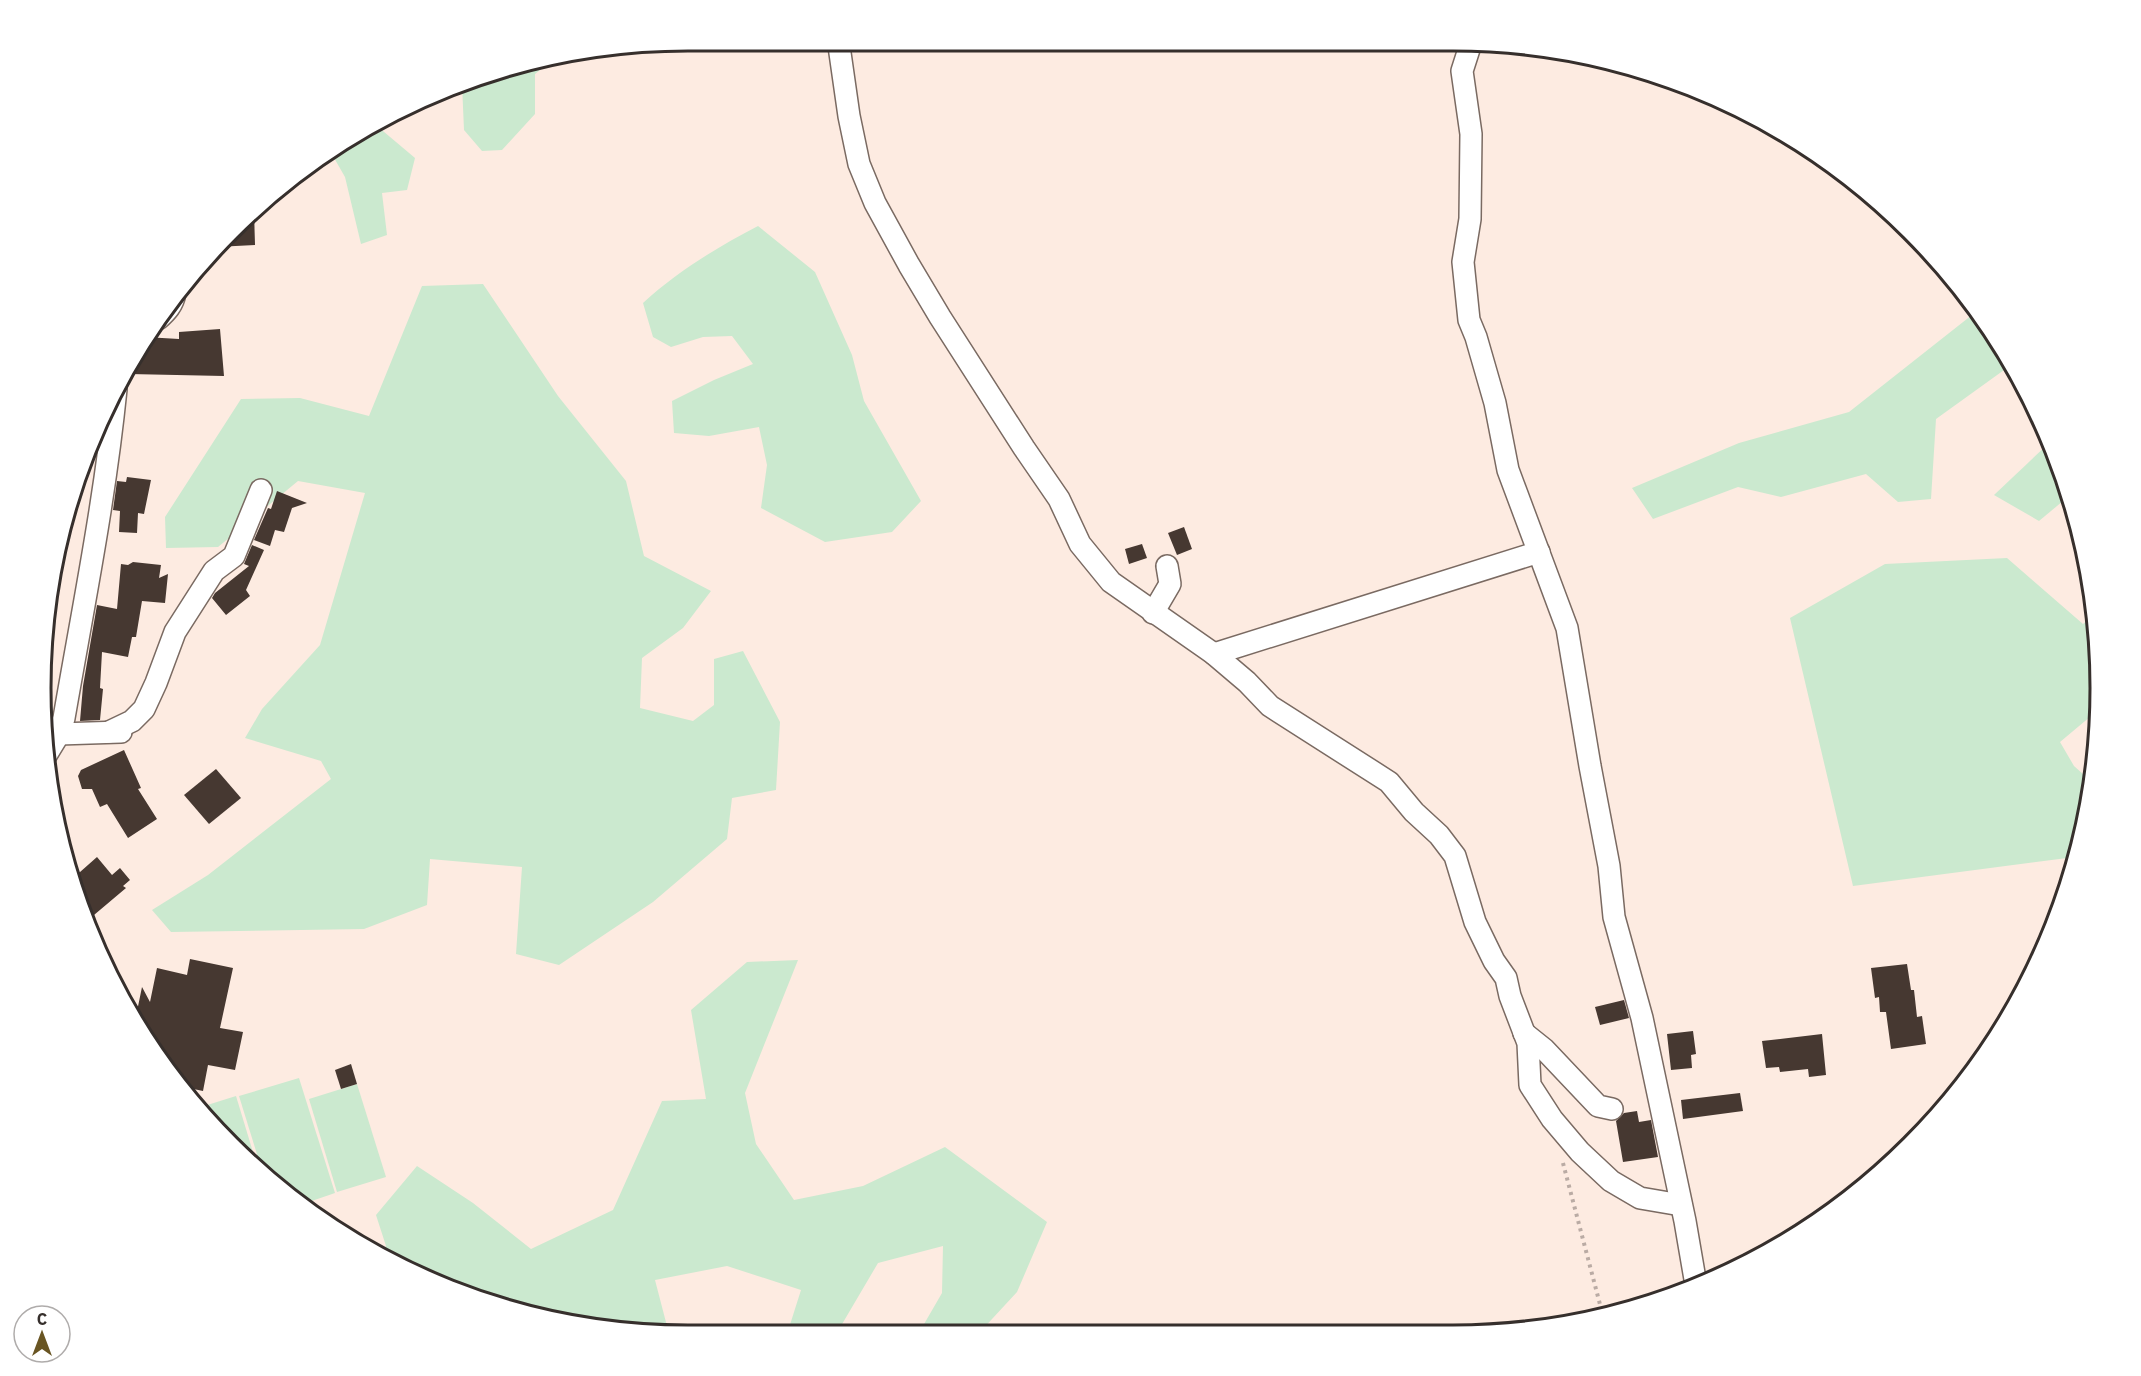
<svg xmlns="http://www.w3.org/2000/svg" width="2141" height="1376" viewBox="0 0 2141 1376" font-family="'IBM Plex Sans',sans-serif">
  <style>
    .green { fill: #cbe9cf }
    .building { fill: #463831 }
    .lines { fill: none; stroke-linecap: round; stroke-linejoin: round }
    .minor-casing { stroke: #7a6a62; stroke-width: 24 }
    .path { stroke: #baaba4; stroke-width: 4; stroke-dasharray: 3 4.5; stroke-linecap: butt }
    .minor { stroke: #fff; stroke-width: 21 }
    .rim { fill: none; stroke: #362f2c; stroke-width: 3 }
  </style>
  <rect width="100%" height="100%" fill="#fdebe1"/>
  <g class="green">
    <polygon points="556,57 535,74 535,114 502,150 482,151 464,130 462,84 480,75"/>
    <polygon points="377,126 415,158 407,190 382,193 387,235 361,244 345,177 329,149"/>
    <path d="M758,226l57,46 37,83 12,46 57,100 -29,31 -67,10 -64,-34 6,-43 -8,-38 -50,9 -35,-3 -2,-32 42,-21 39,-16 -21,-28 -29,1 -32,10 -18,-10 -10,-34c35,-32 73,-55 115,-77z"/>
    <polygon points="483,284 558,396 626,481 644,556 711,591 683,628 642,658 640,708 693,721 714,705 714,659 743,651 780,722 776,790 732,798 727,839 653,902 559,965 516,954 522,867 430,859 427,905 364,929 171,932 152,910 208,875 331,779 321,761 245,738 262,709 320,645 365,493 298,481 218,547 166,548 165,517 241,399 300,398 369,416 422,286"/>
    <polygon points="1977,311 2011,365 1936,419 1931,499 1898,502 1866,474 1781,497 1738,487 1653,519 1632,488 1739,443 1849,412"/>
    <polygon points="2049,443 2069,496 2039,521 1994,495"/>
    <polygon points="2007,558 2083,624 2094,615 2099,645 2097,711 2060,742 2074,766 2093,783 2075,857 1853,886 1790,618 1885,564"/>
    <polygon points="798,960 745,1093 756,1144 794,1200 863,1186 945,1147 1047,1222 1017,1292 980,1332 920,1331 942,1293 943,1246 878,1263 838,1331 788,1331 801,1290 727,1266 655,1280 668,1330 604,1330 440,1286 382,1255 386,1246 376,1215 417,1166 473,1203 531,1249 613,1210 662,1101 706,1099 691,1010 747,962"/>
    <polygon points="299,1078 335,1193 300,1205 264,1177 239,1096"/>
    <polygon points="357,1084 386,1177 337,1192 309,1099"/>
    <polygon points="236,1096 259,1172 201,1107"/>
  </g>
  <g class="building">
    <polygon points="254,211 255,245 216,247 230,230"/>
    <polygon points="220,329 224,376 129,374 130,361 145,337 179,339 179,332"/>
    <polygon points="127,477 151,480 144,514 138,513 137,533 119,532 120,511 113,510 117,481 126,482"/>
    <polygon points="277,491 307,503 292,508 284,532 275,530 270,546 254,540 268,508 271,509"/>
    <polygon points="1184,527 1192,549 1177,555 1168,533"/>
    <polygon points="1142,544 1147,558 1129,564 1125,549"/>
    <polygon points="252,545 264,550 246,590 250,596 226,615 212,598 215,593 249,566 244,564"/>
    <polygon points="133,562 161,565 159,578 168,574 165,603 142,601 136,637 132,637 128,657 102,652 100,688 103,689 100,720 80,721 83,686 97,605 117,609 121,564 128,565"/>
    <polygon points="124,750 141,788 138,789 157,819 128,838 107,804 100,807 92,789 82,789 78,776 81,770"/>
    <polygon points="216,769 241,798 209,824 184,795"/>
    <polygon points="97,857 112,875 120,868 130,880 123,886 126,888 94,915 75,893 71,880"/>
    <polygon points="190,959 233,968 220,1028 243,1032 235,1070 208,1065 203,1091 184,1087 149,1047 135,1021 142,987 150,1002 157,968 187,975"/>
    <polygon points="1907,964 1911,990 1914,990 1917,1017 1922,1016 1926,1044 1891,1049 1886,1012 1880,1012 1879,997 1875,998 1871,968"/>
    <polygon points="1624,1000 1629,1018 1600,1025 1595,1007"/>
    <polygon points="1693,1031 1696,1054 1691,1055 1692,1068 1671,1070 1667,1034"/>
    <polygon points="1822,1034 1826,1075 1809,1077 1808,1069 1780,1072 1779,1067 1766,1068 1762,1041"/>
    <polygon points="351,1064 357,1084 341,1089 335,1070"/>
    <polygon points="1740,1093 1743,1111 1683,1119 1681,1100"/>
    <polygon points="1637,1111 1639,1122 1651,1120 1658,1157 1623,1162 1616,1121 1624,1113"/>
  </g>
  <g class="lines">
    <defs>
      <g id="minor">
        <polyline points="839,46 849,116 859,164 875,203 909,265 940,317 1024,448 1059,499 1080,544 1111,582 1214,654"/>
        <polyline points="1470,46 1462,71 1471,134 1470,219 1463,262 1469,320 1476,337 1495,403 1508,470 1567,628 1590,766 1609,866 1614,917 1642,1018 1685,1221 1696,1285"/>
        <path d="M158,319c8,-7 15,-14 17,-26"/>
        <polyline points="1539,552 1214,654 1247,682 1270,706 1389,782 1414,812 1439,835 1455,856 1475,922 1494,961 1506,978 1510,996 1528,1043 1530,1085 1552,1119 1580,1152 1611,1181 1640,1198 1681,1205"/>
        <polyline points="1153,613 1170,584 1167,566"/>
        <polyline points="109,732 132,721 144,709 156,683 175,632 214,571 234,556 261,490"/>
        <polyline points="59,734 121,732"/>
        <path d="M45,757l14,-23 5,-16c19,-110 41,-218 52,-329"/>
        <polyline points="1524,1033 1544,1049 1598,1106 1612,1109"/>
      </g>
    </defs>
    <use href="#minor" class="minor-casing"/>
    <polyline class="path" points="1563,1163 1603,1316"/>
    <use href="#minor" class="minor"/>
  </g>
  <path d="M0 0H2141V1376H0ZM688 51H1453A637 637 0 0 1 2090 688V688A637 637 0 0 1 1453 1325H688A637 637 0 0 1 51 688V688A637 637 0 0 1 688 51Z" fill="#fff" fill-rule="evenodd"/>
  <path class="rim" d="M688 51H1453A637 637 0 0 1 2090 688V688A637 637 0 0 1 1453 1325H688A637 637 0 0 1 51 688V688A637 637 0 0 1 688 51Z"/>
  <g transform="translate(42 1334)"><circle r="28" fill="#ffffff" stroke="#afacab" stroke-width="1.5"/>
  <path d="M0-4.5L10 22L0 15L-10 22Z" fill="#695523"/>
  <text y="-9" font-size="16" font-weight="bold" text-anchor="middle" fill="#362f2c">С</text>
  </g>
</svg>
